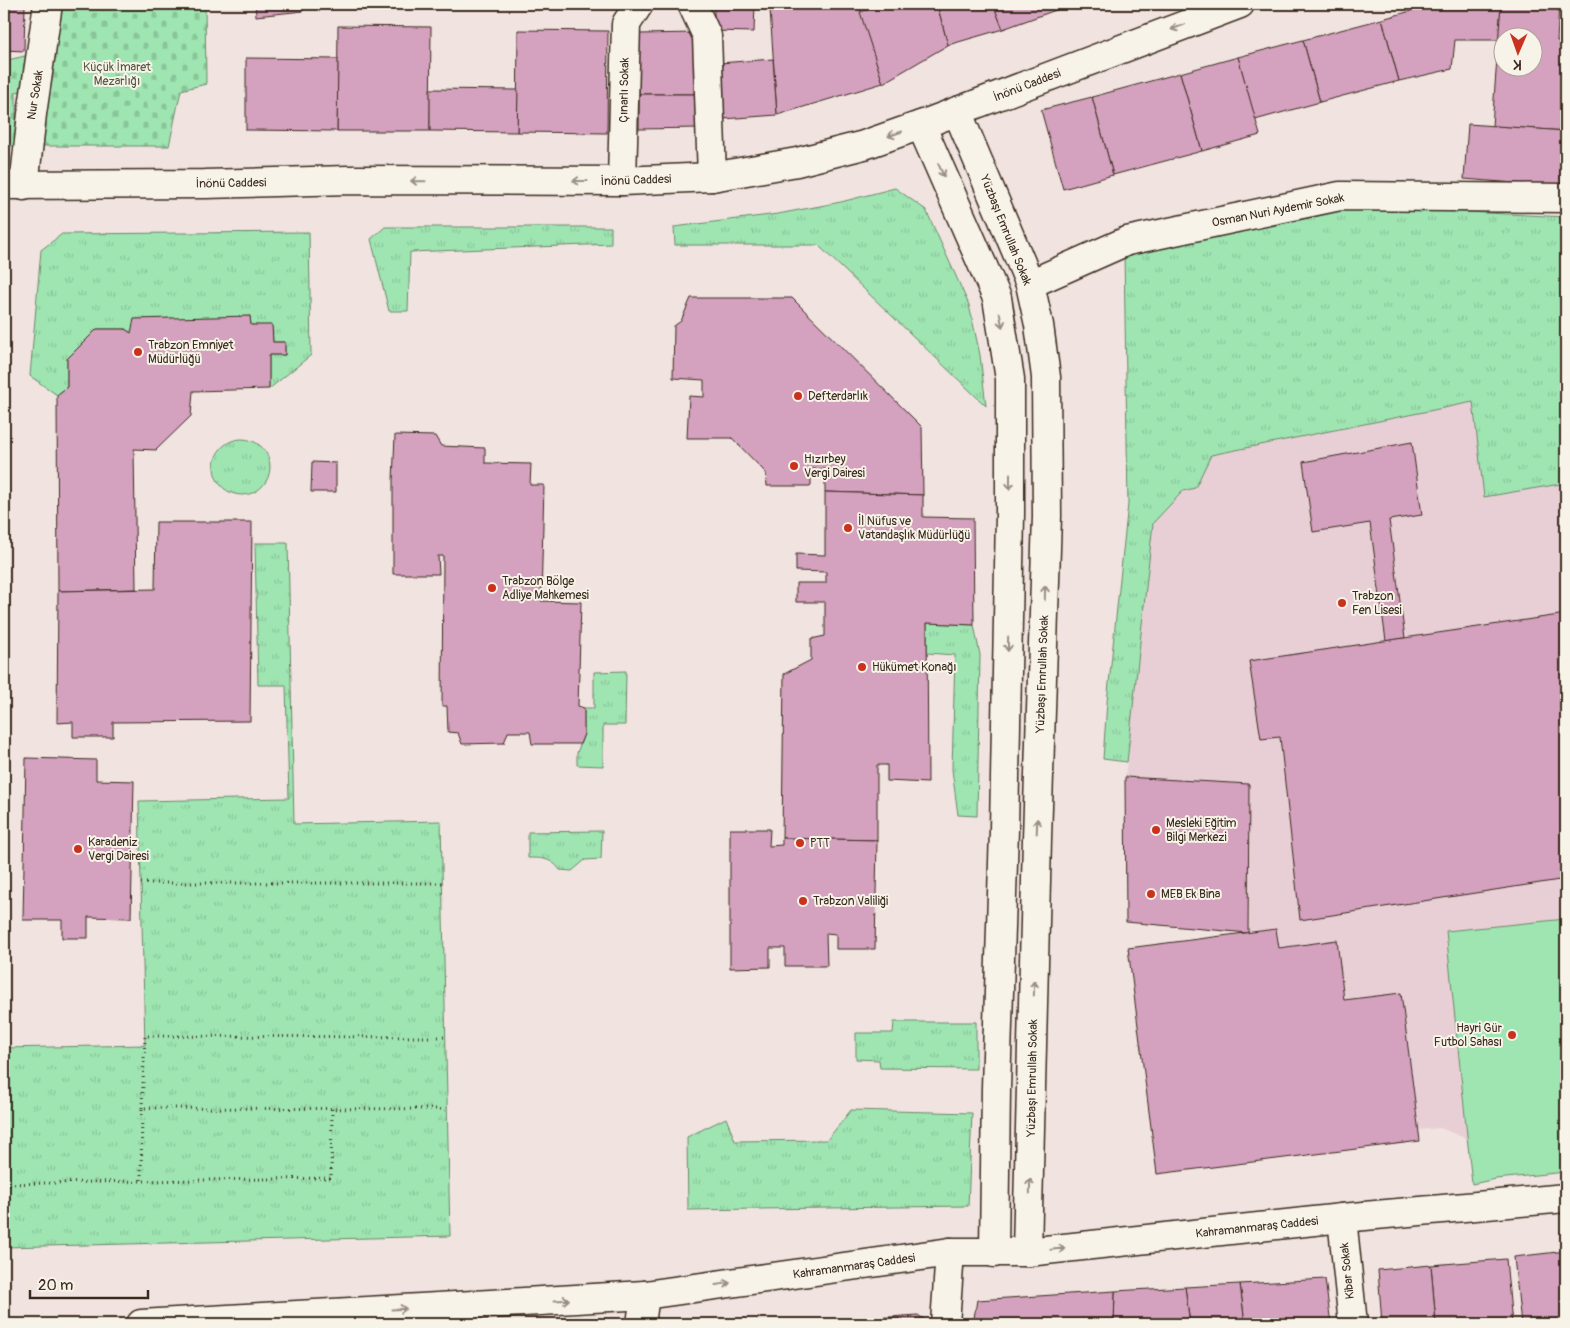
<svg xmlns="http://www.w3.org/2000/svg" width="1570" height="1328" viewBox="0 0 1570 1328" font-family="Pangolin,sans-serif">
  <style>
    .built { fill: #e8cfd6 }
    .grass { fill: url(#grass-tufts); stroke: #6c8868 }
    .cemetery { fill: url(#cemetery-stones); stroke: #6c8868 }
    .pitch { fill: #9ee5b2; stroke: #6c8868 }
    .building { fill: #d4a1be; stroke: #3b2a1e; fill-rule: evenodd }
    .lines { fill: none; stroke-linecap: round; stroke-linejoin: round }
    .street-casing { stroke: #3b2a1e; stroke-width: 31 }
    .secondary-casing { stroke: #3b2a1e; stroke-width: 31 }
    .path { stroke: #3b2a1e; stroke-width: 3; stroke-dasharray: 1 4; stroke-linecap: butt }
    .street { stroke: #f7f3e8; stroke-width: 28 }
    .secondary { stroke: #f7f3e8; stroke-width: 28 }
    .oneway { stroke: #998e83 }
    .poi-dot { fill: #c8321e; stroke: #f7f3e8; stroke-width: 2 }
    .labels { text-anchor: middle; stroke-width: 4; stroke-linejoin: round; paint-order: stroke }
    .park-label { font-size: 12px; fill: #545943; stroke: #f7f3e8 }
    .street-label { font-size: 12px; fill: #3b2a1e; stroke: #f7f3e8 }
    .poi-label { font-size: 12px; fill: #3b2a1e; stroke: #f7f3e8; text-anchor: start }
  </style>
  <defs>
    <pattern id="grass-tufts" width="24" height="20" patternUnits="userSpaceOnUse" patternTransform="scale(1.25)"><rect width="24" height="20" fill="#9ee5b2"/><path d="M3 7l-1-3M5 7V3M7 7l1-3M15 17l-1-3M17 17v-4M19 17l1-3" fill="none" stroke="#89c599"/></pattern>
    <pattern id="cemetery-stones" width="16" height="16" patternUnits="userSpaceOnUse" patternTransform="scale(1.25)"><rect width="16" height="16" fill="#9ee5b2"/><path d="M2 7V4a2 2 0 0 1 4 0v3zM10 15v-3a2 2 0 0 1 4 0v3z" fill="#89c599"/></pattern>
  </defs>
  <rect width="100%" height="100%" fill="#f0e3e0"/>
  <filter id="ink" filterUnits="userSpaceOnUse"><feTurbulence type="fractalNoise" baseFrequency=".02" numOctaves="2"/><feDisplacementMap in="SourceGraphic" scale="10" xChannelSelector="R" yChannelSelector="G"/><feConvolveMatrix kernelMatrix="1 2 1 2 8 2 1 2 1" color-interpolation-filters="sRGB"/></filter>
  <g filter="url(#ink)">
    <polygon class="built" points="1566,217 1566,1172 1496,1179 1472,1184 1468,1139 1440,1128 1418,1130 1344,1000 1337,940 1279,948 1276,929 1248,933 1249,784 1125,777 1127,762 1103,759 1107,708 1128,504"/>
    <g class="grass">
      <polygon points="895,188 926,210 969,305 980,355 986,406 818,245 675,245 674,227 778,214 841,202"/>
      <polygon points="1348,206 1566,217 1566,483 1484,497 1473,402 1211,455 1195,488 1183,491 1153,523 1127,762 1103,759 1107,702 1128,504 1124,254"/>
      <polygon points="385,227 611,227 611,244 410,252 408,311 389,311 371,239"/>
      <polygon points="309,232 311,355 269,389 269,355 285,355 285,342 273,342 272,326 251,325 250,316 131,333 125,329 97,329 67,359 67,387 57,395 30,376 41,250 62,234"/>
      <circle cx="242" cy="467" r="28"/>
      <polygon points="255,543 288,543 294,824 441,821 450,1236 4,1247 4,1048 145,1045 139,801 289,798 286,685 258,685"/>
      <polygon points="927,623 974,625 980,655 977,816 958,815 952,770 955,655 927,653"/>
      <polygon points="626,671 625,725 603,725 603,766 577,765 577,753 584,734 584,708 594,708 594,672"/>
      <path d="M602,831l-1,28 -16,1 -13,11 -12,-1c-8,-12 -19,-12 -32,-12v-26z"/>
      <polygon points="894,1022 976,1022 976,1069 880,1068 879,1060 856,1059 856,1033 893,1033"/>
      <polygon points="851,1110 972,1113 968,1206 688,1210 687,1137 726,1118 735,1141 827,1140"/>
    </g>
    <polygon class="cemetery" points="58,4 205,4 206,84 181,90 169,146 4,146 4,61 33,54 29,89 16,92 16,135"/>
    <polygon class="pitch" points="1566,919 1566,1172 1496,1179 1472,1184 1446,931"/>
    <g class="building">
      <polygon points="4,4 25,4 24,51 4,50"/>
      <polygon points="255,4 303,4 303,11 256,16"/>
      <polygon points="714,4 755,4 754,32 714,31"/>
      <polygon points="793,4 859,4 883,83 777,115 770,9"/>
      <polygon points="888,4 937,4 948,45 883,83 860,12"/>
      <polygon points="937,4 993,4 1003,29 948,45"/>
      <polygon points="993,4 1050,4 1053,11 1003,29"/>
      <polygon points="1050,4 1077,4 1053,11"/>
      <polygon points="1411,4 1501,4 1499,40 1455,40 1452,69 1399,81 1382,19 1411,11"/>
      <path d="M1501,4h58l-2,37h9v90l-74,-5zM1502,38h30v30h-30z"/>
      <polygon points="1382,19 1399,81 1320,102 1303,40"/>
      <polygon points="338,26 431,27 430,131 337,131"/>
      <polygon points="518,30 608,31 607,133 517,132"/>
      <polygon points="697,33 697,94 639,94 638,34"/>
      <polygon points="1303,40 1320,102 1255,120 1238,57"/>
      <polygon points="1238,57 1260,135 1202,151 1180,73"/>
      <polygon points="246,58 338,59 337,131 246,130"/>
      <polygon points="773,59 777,115 723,119 719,63"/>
      <polygon points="1180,73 1202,151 1113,175 1092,97"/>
      <polygon points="430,89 518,90 517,132 430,131"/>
      <polygon points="639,94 697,94 698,128 639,129"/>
      <polygon points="1092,97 1113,175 1063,189 1041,110"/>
      <polygon points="1468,124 1566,131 1566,187 1464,179"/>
      <polygon points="691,298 792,298 922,427 923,495 825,492 825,469 811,469 811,486 767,486 766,473 732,438 687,438 689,396 704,397 704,380 673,378 674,326 681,321"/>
      <polygon points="250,316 251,325 272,325 273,342 285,342 285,355 269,355 269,389 193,391 191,416 156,450 134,449 136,589 58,591 57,395 67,387 67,359 97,329 125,329 131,333 134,319"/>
      <polygon points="395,435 435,436 441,446 485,448 485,463 531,464 530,485 544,485 541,601 581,602 578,706 584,708 584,734 580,744 532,744 530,732 508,732 504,743 462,744 458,733 448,732 447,706 442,706 443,556 438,556 439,574 393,574 393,481"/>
      <polygon points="1412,442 1422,515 1389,520 1405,638 1386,641 1370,523 1313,532 1303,462"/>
      <polygon points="312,462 336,463 336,492 311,492"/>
      <polygon points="825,492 923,495 923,517 973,518 974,625 927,623 928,783 887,781 887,765 877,765 877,840 782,838 784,674 811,660 811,639 825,636 825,602 796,602 796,583 826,583 826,572 796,571 796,554 825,555"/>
      <polygon points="156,522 252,522 250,721 113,722 113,737 73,737 73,722 57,723 58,591 155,589"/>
      <polygon points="1566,614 1566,879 1300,920 1280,737 1261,739 1249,661"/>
      <polygon points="26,758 96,760 96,780 134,781 131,918 88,917 88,938 62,938 62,920 23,920"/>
      <polygon points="1125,777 1249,784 1248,933 1126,922"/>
      <polygon points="730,829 770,829 769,846 782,845 782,838 877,840 875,949 836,949 836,934 826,933 827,966 785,966 785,948 770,948 770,967 730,968"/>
      <polygon points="1276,929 1279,948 1337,940 1344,1000 1401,993 1420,1141 1157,1174 1128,948"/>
      <polygon points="1566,1251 1566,1324 1521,1324 1514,1257"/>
      <polygon points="1506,1259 1512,1324 1436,1324 1431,1265"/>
      <polygon points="1431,1265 1436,1324 1382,1324 1378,1270"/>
      <polygon points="1325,1279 1331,1324 1245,1324 1240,1284"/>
      <polygon points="1240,1284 1245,1324 1190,1324 1185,1287"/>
      <polygon points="1185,1287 1190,1324 1114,1324 1115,1291"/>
      <polygon points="1115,1291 1114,1324 973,1324 977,1300"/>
      <polygon points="918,1315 930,1324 833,1324 833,1321"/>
    </g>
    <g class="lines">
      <defs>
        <g id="street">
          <polyline points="692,4 707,36 712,177"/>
          <polyline points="622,181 626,24 639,4"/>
          <polyline points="24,186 32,114 48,4"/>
          <polyline points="1030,284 1127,241 1340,196 1566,198"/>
          <polyline points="1342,1218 1353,1324"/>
          <polyline points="641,1324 645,1295"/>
          <polyline points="945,1324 950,1252"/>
        </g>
        <g id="secondary">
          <polyline points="957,111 1030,284 1039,325 1046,377 1047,516 1037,839 1027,1252"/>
          <polyline points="921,125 997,298 1010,379 1010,514 1004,830 996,1088 994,1253"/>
          <polyline points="4,185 205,184 349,180 622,181 712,177 797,162 864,145 921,125 1240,4"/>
          <polyline points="141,1324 645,1295 950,1252 1027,1252 1342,1218 1566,1198"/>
        </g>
      </defs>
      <use href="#street" class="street-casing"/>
      <use href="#secondary" class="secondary-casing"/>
      <g class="path">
        <polyline points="141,883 442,883"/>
        <polyline points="142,1108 145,1036 446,1037"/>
        <polyline points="332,1109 331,1178 141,1181 142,1108 447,1109"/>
        <polyline points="4,1184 141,1181"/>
      </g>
      <use href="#street" class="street"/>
      <use href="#secondary" class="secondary"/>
    </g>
    <defs><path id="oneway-shaft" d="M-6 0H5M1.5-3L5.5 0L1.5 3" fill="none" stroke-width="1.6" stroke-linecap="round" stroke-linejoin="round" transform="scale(1.25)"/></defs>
    <g class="oneway">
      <use href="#oneway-shaft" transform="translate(1178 27) rotate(159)"/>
      <use href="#oneway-shaft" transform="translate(895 134) rotate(161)"/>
      <use href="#oneway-shaft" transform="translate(941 170) rotate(66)"/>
      <use href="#oneway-shaft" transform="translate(418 181) rotate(-179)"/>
      <use href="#oneway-shaft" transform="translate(580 181) rotate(180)"/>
      <use href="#oneway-shaft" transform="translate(1001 320) rotate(79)"/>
      <use href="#oneway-shaft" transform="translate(1010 482) rotate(90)"/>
      <use href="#oneway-shaft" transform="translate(1045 593) rotate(-88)"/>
      <use href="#oneway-shaft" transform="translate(1008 644) rotate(91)"/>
      <use href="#oneway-shaft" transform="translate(1037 826) rotate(-88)"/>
      <use href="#oneway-shaft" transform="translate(1034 988) rotate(-89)"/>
      <use href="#oneway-shaft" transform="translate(1030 1186) rotate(-89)"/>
      <use href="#oneway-shaft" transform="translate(1058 1249) rotate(-6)"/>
      <use href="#oneway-shaft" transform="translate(723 1284) rotate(-8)"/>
      <use href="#oneway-shaft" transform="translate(562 1300) rotate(-3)"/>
      <use href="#oneway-shaft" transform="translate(399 1309) rotate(-3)"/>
    </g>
  </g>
  <g class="poi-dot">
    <circle cx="138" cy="352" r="5"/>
    <circle cx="798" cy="396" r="5"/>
    <circle cx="794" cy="466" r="5"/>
    <circle cx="848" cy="528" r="5"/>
    <circle cx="492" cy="588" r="5"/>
    <circle cx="1342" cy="603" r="5"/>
    <circle cx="862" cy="667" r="5"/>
    <circle cx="1156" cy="830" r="5"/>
    <circle cx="800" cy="843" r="5"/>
    <circle cx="78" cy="849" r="5"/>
    <circle cx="1151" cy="894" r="5"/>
    <circle cx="803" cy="901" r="5"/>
    <circle cx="1512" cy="1035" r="5"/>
  </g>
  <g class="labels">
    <g class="park-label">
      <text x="117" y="71">Küçük İmaret<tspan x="117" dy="14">Mezarlığı</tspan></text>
    </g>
    <g class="street-label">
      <text transform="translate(1027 85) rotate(-21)" y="4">İnönü Caddesi</text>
      <text transform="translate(624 90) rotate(-89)" y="4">Çınarlı Sokak</text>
      <text transform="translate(35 95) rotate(-81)" y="4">Nur Sokak</text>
      <text transform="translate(636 180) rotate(-2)" y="4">İnönü Caddesi</text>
      <text transform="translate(231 183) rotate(-1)" y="4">İnönü Caddesi</text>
      <text transform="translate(1278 210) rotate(-11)" y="4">Osman Nuri Aydemir Sokak</text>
      <text transform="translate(1006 230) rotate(68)" y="4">Yüzbaşı Emrullah Sokak</text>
      <text transform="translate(1042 674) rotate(-88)" y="4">Yüzbaşı Emrullah Sokak</text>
      <text transform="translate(1032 1078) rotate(-89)" y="4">Yüzbaşı Emrullah Sokak</text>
      <text transform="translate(1257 1227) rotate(-6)" y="4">Kahramanmaraş Caddesi</text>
      <text transform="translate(854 1266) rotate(-8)" y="4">Kahramanmaraş Caddesi</text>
      <text transform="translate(1347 1271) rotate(-96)" y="4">Kibar Sokak</text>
    </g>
    <g class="poi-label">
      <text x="148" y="349">Trabzon Emniyet<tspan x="148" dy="14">Müdürlüğü</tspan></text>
      <text x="808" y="400">Defterdarlık</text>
      <text x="804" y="463">Hızırbey<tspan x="804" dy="14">Vergi Dairesi</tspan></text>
      <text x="858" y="525">İl Nüfus ve<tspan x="858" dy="14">Vatandaşlık Müdürlüğü</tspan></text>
      <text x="502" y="585">Trabzon Bölge<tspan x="502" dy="14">Adliye Mahkemesi</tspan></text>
      <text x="1352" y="600">Trabzon<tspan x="1352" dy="14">Fen Lisesi</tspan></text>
      <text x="872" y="671">Hükümet Konağı</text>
      <text x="1166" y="827">Mesleki Eğitim<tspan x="1166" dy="14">Bilgi Merkezi</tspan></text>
      <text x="88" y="846">Karadeniz<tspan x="88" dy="14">Vergi Dairesi</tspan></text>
      <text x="810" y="847">PTT</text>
      <text x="1161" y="898">MEB Ek Bina</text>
      <text x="813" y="905">Trabzon Valiliği</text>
      <text x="1502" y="1032" text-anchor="end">Hayri Gür<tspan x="1502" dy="14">Futbol Sahası</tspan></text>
    </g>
  </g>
  <rect width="1570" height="1328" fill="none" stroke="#f7f3e8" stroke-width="20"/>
  <rect x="10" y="10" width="1550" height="1308" fill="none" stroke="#3b2a1e" stroke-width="2" filter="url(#ink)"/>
  <g transform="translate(1518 52) rotate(182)"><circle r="24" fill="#f7f3e8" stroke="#aca397"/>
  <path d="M0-4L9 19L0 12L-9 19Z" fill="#c8321e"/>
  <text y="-8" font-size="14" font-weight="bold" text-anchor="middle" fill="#3b2a1e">K</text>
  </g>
  <path d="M30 1290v8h118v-8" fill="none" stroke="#3b2a1e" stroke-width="2.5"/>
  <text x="38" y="1290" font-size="15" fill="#3b2a1e" stroke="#f7f3e8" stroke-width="4" paint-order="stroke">20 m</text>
</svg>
